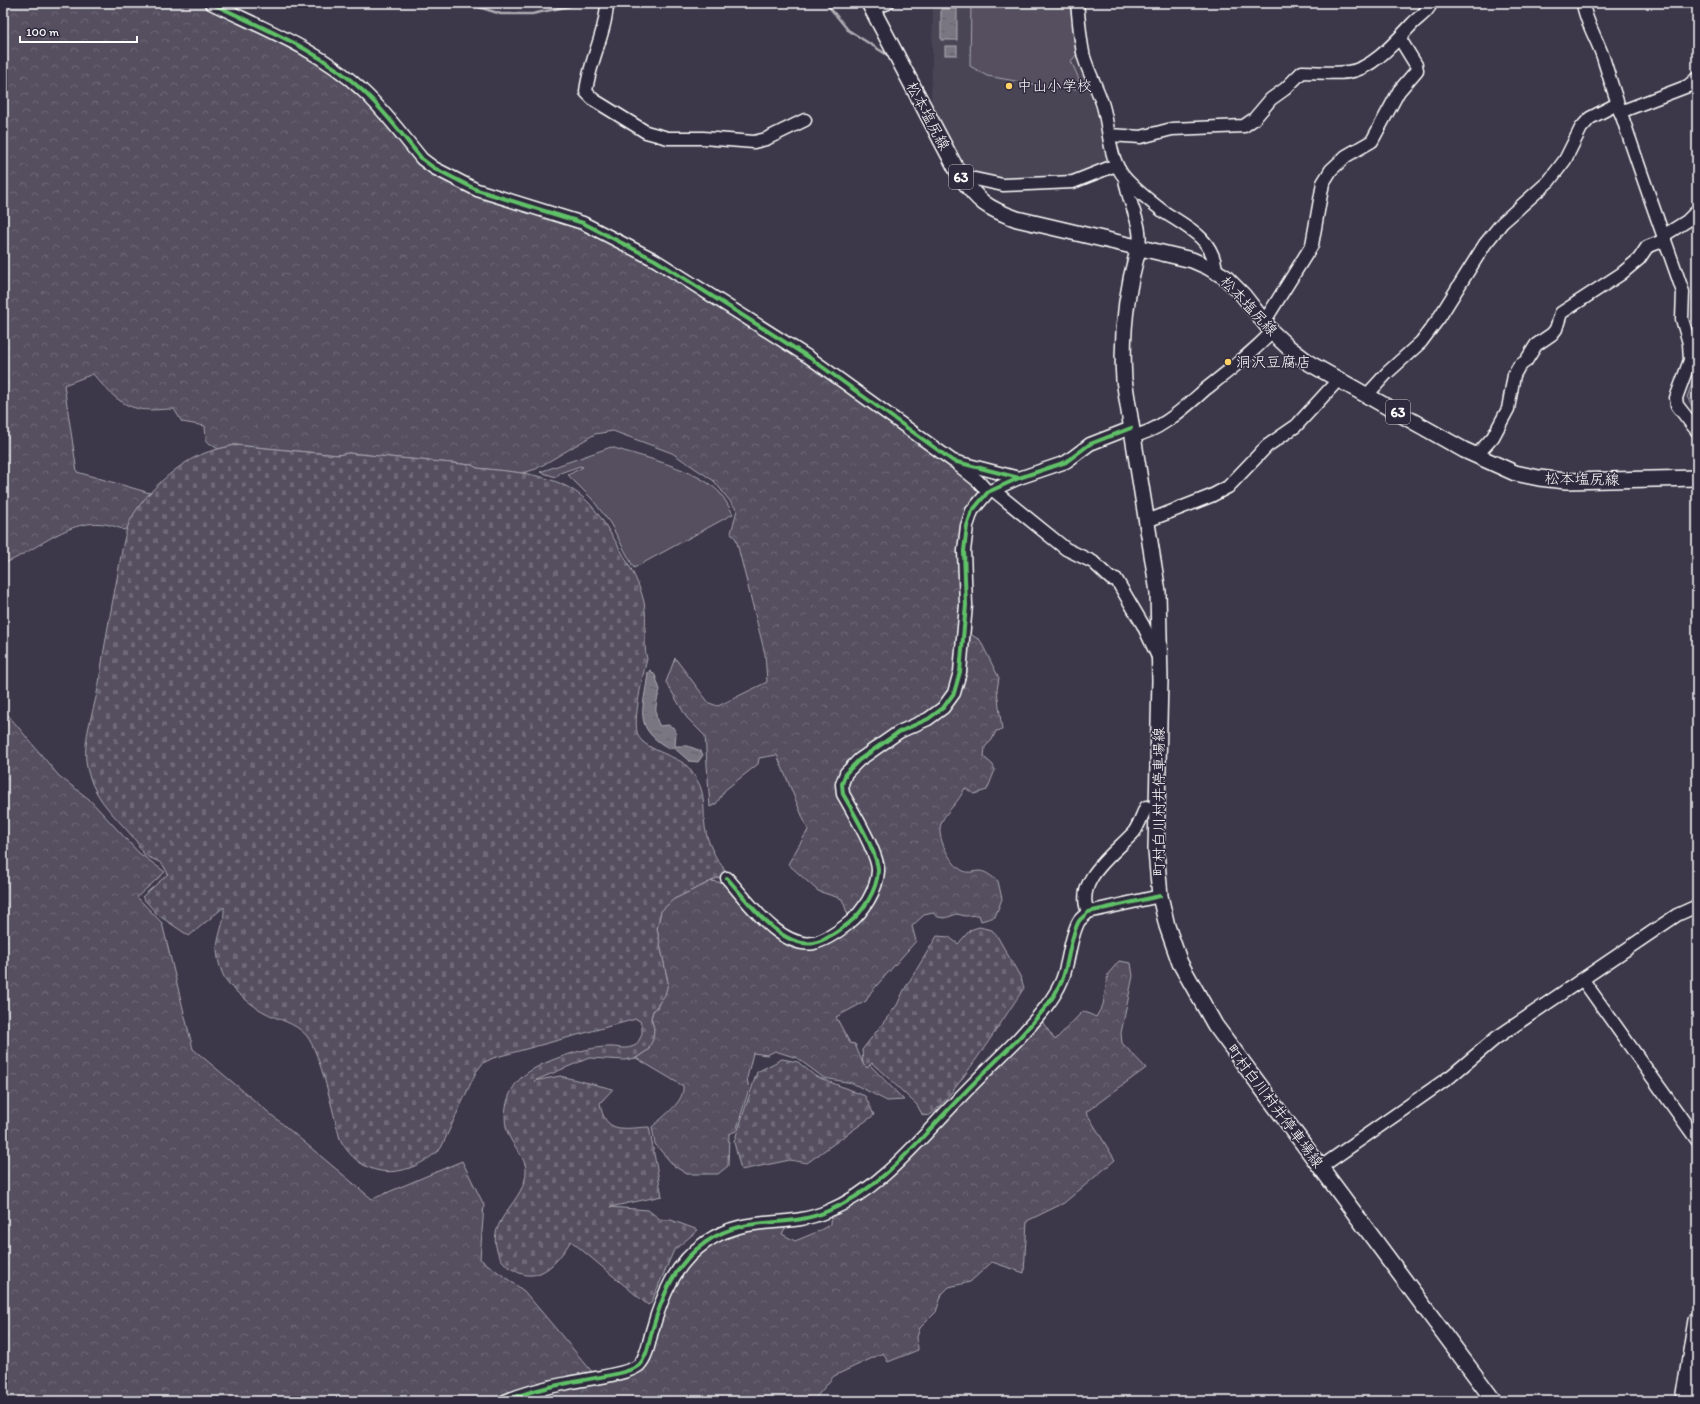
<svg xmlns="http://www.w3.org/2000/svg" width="1700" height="1404" viewBox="0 0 1700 1404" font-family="Itim,'Klee One',sans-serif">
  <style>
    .built { fill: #494455 }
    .forest { fill: url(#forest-crowns); stroke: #aaa8b0 }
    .cemetery { fill: url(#cemetery-stones); stroke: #aaa8b0 }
    .park { fill: #555060; stroke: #aaa8b0 }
    .water { fill: url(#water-ripples); stroke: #afadb4 }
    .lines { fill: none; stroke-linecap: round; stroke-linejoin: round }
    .stream { stroke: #afadb4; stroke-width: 2.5 }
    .minor-casing { stroke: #fff; stroke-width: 15 }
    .major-casing { stroke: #fff; stroke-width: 18 }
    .minor { stroke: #2f2a3d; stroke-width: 12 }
    .major { stroke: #2f2a3d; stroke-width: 15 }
    .cycleway-casing { stroke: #2f2a3d; stroke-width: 6 }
    .cycleway { stroke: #61c268; stroke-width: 4 }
    .poi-dot { fill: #ffd166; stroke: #2f2a3d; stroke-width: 1.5 }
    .labels { text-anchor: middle; stroke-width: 3; stroke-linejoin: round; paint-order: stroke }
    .shield { fill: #2f2a3d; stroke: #c1bfc5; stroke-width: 1 }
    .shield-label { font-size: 14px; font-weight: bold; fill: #fff }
    .poi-label { font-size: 15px; fill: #fff; stroke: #2f2a3d; text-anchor: start }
    .street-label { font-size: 15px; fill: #fff; stroke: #2f2a3d }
  </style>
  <defs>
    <pattern id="forest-crowns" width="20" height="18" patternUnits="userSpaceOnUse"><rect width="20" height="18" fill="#555060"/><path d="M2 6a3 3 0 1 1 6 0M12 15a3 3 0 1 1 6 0" fill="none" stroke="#6e6a78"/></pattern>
    <pattern id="cemetery-stones" width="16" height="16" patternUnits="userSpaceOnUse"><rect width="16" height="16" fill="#555060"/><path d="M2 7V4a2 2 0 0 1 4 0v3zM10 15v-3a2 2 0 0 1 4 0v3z" fill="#6e6a78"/></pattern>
    <pattern id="water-ripples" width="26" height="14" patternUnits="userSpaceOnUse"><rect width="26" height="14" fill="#797682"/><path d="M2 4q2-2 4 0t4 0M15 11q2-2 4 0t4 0" fill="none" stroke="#626167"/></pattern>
  </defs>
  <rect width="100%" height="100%" fill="#3c3749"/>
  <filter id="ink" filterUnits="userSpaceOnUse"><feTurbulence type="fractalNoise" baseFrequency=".025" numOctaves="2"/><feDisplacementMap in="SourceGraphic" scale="8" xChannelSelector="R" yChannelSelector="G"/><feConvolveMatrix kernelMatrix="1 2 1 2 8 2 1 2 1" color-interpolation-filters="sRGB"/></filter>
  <g filter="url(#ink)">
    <polygon class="built" points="933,3 1070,3 1077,54 1102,128 1108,166 1075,179 1002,182 969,175 931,104"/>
    <g class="forest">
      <path d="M3,3h195l110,52 45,32 70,79 154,59 85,44 96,59 189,132 32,29 1,5 -9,12 -11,122 20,12 19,38 -2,12 5,40 -6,1 -4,9 -7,7 -1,10 9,8 2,5 -8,20 -13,4 -9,-6c-13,28 -37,29 -18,65 4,7 11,17 19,19 4,1 9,-1 13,-1 7,0 13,6 19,10l4,18 -7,18 -14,4 -2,-6 -14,1 -8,-2 -12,4 -7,-1 -5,-4 -9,2 -12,11 4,15 -45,51 -5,9 -30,16 14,26 5,1 8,20 4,4 3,-3 34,35 -17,1 -35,-18 -28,-5 -27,-20 -22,-7 -8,4 -14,-2 -6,25 2,11 -13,42 -7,3 -1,32 -10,8h-31l-13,-8 -19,-22 -3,-17c11,-11 33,-25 31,-41l-47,-28 12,-8 6,-21 -3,-11 2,-7 4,-3 11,-25 -11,-54 4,-19 13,-11 37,-18 13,2 69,62 59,-19 -10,-27 -24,-8 -30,-27 20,-34 -31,-75 -18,3 -1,6 -33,26 -9,14 -6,3 -5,-71 -18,-18 -21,-36 9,-24 34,45 9,3 49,-24 -2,-28 -29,-115 -5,-6 6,-23 -23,-29 -42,-28 -59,-22 -18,3 -59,35 -13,4 -46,-5 -5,-3 -124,-12 -10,2 -103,-10 -17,4 -12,-8 -1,-15 -23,-4 -8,-13c-11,0 -24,2 -35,0 -20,-4 -33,-20 -46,-35l-29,11 13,87 73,21 -10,14 -12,21 -4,2c-47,-22 -79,17 -121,34z"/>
      <polygon points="1697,370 1697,414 1687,397"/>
      <polygon points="3,709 59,776 89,799 139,853 165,872 137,897 162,923 193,1049 372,1199 462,1161 484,1205 480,1259 524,1291 594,1374 497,1401 3,1401"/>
      <polygon points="1119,961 1131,963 1133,976 1121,1033 1122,1043 1146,1068 1086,1112 1115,1160 1064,1203 1027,1221 1024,1273 992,1262 970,1282 949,1287 942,1294 936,1312 920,1328 917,1337 918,1350 888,1362 883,1353 834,1376 813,1401 515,1401 636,1371 671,1289 698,1252 737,1231 786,1226 782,1234 795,1241 817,1232 831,1224 832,1214 852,1204 1041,1020 1055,1040 1083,1011 1096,1017 1103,1005 1108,974"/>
    </g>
    <g class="cemetery">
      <path d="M235,445l103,10 10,-2 124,12 5,3c37,4 80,5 109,32 12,11 21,28 30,42 11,19 23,39 28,60 4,19 -2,39 3,57 -4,15 -15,63 -9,76 5,14 36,20 48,30 4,4 8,10 11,15 9,14 6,32 8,47 3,18 11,33 23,46l-54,26 -13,12 -4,18 11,54 -3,12 -12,16 -2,7 3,11 -1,10 -5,11 -12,8 -11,2 -36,-2 -55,23 26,-5 53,13 -13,14c5,32 23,25 49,24l13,69 -52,11 38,3 13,10h10l27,10 -24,20 -23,53 -3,2 -77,-64c-9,13 -17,26 -31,32 -9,4 -19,2 -26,-3 -8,-4 -13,-9 -16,-17 -14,-33 29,-52 28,-83 0,-11 -11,-22 -16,-32 -10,-19 -4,-47 12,-61 16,-15 63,-30 85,-30 11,-1 18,4 29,-2 6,-9 8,-13 4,-24l-4,-2 -143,39 -10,5 -7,9 -35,76c-32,31 -78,35 -101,-9 -7,-25 -19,-86 -34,-104 -12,-13 -28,-15 -42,-23 -13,-7 -38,-26 -42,-40 -3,-7 -5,-16 -5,-24 1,-14 8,-26 7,-41l-35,29 -31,-21 -16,-18 26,-23c-2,-4 -5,-10 -9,-12 -5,-3 -11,-4 -15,-8 -4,-4 -5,-9 -8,-13 -17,-22 -39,-38 -47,-66 -10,-30 5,-62 10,-92 5,-37 12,-73 19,-110 3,-16 5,-34 11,-50 12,-26 45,-57 71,-68 11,-5 23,-7 35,-10z"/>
      <path d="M979,927l13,3 5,6 24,42 3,10c-14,21 -78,121 -95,127 -2,1 -4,0 -6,1l-6,-11 -45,-42 -5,5 -4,-4 -1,-14 35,-45 7,-15 33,-54 12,1 9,7 12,-14z"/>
      <polygon points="782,1059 798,1062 815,1076 865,1096 874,1115 807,1163 790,1160 741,1170 734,1142 757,1072"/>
    </g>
    <g class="park">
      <polygon points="971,3 1070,3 1077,54 1071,61 1079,79 1078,89 1055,88 987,76 970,66"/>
      <path d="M611,447c31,10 87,22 109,46 5,6 9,14 13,21l-99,54 -24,-45 -18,-24 -24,-24 15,-8 -3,-1 -20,7 -4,4 -16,-5z"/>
    </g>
    <g class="water">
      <rect x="941" y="9" width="16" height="31"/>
      <rect x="945" y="46" width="12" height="9"/>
      <path d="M650,670l5,5 5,15c-4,11 -7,27 0,36l8,-1 6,3 2,5 -1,13h13l13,5 2,4 -5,7 -9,-1 -16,-14 -3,2c-39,-22 -26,-39 -22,-77z"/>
    </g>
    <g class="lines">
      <g class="stream">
        <polyline points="466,3 501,14 532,14 584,3"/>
        <polyline points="826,3 848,30 889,56 950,173"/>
      </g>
      <defs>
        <g id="minor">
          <path d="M211,3c51,25 109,47 151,87 22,20 41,46 60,69l12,9 43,22 106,33 72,37 155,98 143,103 66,17"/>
          <path d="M607,3c-1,30 -18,59 -21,89l8,8 52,32 22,6h35l51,4 12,-3 39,-19"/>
          <path d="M1077,3c2,17 3,38 7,54 5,17 14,32 19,49 7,24 5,52 22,72 11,12 26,24 39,34 23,15 50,27 52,59"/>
          <path d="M1583,3c2,18 14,36 20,54 24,79 53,157 80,235l-1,27 7,24 1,17 -14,38 1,7 20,26"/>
          <polyline points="872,9 888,3"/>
          <polyline points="1620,112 1688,86 1697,78"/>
          <path d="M1109,135l32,2 31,-8 72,-3 10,-7 17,-20 14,-10 17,-17c15,0 31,2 46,0 25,-3 49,-32 65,-49 6,-6 16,-12 18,-20"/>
          <path d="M1125,178c2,24 18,45 14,69"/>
          <polyline points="964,181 975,179 1003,185 1073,182 1116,165"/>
          <polyline points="1663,236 1687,221 1697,211"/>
          <polyline points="1264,322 1312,245 1323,183 1331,170 1346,156 1372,141 1399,91 1417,70 1416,65 1400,39"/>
          <polyline points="1367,395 1387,373 1421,342 1439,318 1485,244 1502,223 1549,181 1565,160 1581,128 1590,118 1617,104"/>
          <path d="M1133,436c28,-5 53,-30 74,-48 23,-18 45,-35 65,-56"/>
          <polyline points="1476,456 1493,437 1508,409 1514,375 1519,366 1526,361 1536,345 1552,334 1556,329 1561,313 1621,274 1639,259 1647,247 1665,240"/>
          <polyline points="958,465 978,481 988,492"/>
          <polyline points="993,490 1066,549 1093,562 1111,579 1116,579 1143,625 1159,659"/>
          <polyline points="1147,521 1211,496 1228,487 1267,446 1296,426 1339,379"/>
          <path d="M727,878c20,22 53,71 87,65 13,-3 25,-12 35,-20 14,-11 28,-33 29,-52 1,-16 -26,-61 -35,-77l-1,-10 4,-11 13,-13 40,-28 29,-13 15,-11 11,-15 6,-21 6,-67 -2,-54 3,-25 5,-15 16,-19 31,-14 47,-16 24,-18 41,-16"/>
          <path d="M1088,912c-14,-32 27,-59 46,-80 5,-7 8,-17 12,-25"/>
          <polyline points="1583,980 1697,1140"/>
          <polyline points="1321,1167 1451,1076 1496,1038 1677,915 1697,906"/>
          <path d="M505,1401c19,-8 42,-14 63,-18 16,-4 60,-8 71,-18 8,-8 10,-23 13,-34 10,-35 23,-68 54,-89 42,-29 79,-12 122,-31 50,-21 84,-63 121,-102 22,-24 46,-47 69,-70 16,-18 35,-37 44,-59 7,-17 8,-44 17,-59 2,-3 7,-6 9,-9l72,-16"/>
        </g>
        <g id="major">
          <path d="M869,3l91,173c19,26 26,32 57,43l175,41 16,7 17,10 18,18 29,37 16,15 21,16 155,87 51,23 24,5 27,3 131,-3"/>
          <path d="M1139,247c-13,44 -18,88 -15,133l34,212 2,88 -4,171 4,45 7,30 13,37 35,62 279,376"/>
          <polyline points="1684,1401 1697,1320"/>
        </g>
      </defs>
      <use href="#minor" class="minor-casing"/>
      <use href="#major" class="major-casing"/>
      <use href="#minor" class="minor"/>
      <use href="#major" class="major"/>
      <defs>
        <g id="cycleway">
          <path d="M211,3c51,25 109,47 151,87 22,20 41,46 60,69l12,9 43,22 106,33 72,37 155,98 143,103 66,17"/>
          <path d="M727,878c20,22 53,71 87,65 13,-3 25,-12 35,-20 14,-11 28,-33 29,-52 1,-16 -26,-61 -35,-77l-1,-10 4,-11 13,-13 40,-28 29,-13 15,-11 11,-15 6,-21 6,-67 -2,-54 3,-25 5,-15 16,-19 31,-14 47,-16 24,-18 41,-16"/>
          <path d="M505,1401c19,-8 42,-14 63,-18 16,-4 60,-8 71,-18 8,-8 10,-23 13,-34 10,-35 23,-68 54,-89 42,-29 79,-12 122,-31 50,-21 84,-63 121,-102 22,-24 46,-47 69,-70 16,-18 35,-37 44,-59 7,-17 8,-44 17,-59 2,-3 7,-6 9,-9l72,-16"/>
        </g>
      </defs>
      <use href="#cycleway" class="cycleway-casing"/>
      <use href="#cycleway" class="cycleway"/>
    </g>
  </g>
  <g class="poi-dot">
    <circle cx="1009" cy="86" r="4"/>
    <circle cx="1228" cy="362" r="4"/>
  </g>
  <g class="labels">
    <g class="shield">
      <rect x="949" y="165" width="24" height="24" rx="3"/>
      <rect x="1386" y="400" width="24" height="24" rx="3"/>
    </g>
    <g class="shield-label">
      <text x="961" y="182">63</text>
      <text x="1398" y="417">63</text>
    </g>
    <g class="poi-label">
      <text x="1017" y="91">中山小学校</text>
      <text x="1236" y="367">洞沢豆腐店</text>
    </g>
    <g class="street-label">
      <text transform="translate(928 116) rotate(62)" y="5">松本塩尻線</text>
      <text transform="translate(1249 306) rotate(47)" y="5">松本塩尻線</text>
      <text transform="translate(1582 479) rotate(1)" y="5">松本塩尻線</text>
      <text transform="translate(1159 802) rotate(-90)" y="5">町村白川村井停車場線</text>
      <text transform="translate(1275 1106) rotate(53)" y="5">町村白川村井停車場線</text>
    </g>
  </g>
  <rect width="1700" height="1404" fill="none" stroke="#2f2a3d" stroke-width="16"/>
  <rect x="8" y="8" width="1684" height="1388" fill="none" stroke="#fff" stroke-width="1.5" filter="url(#ink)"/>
  <path d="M20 36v6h117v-6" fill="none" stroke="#ffffff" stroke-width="2"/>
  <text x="26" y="36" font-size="12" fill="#ffffff" stroke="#2f2a3d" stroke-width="3" paint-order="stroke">100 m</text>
</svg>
